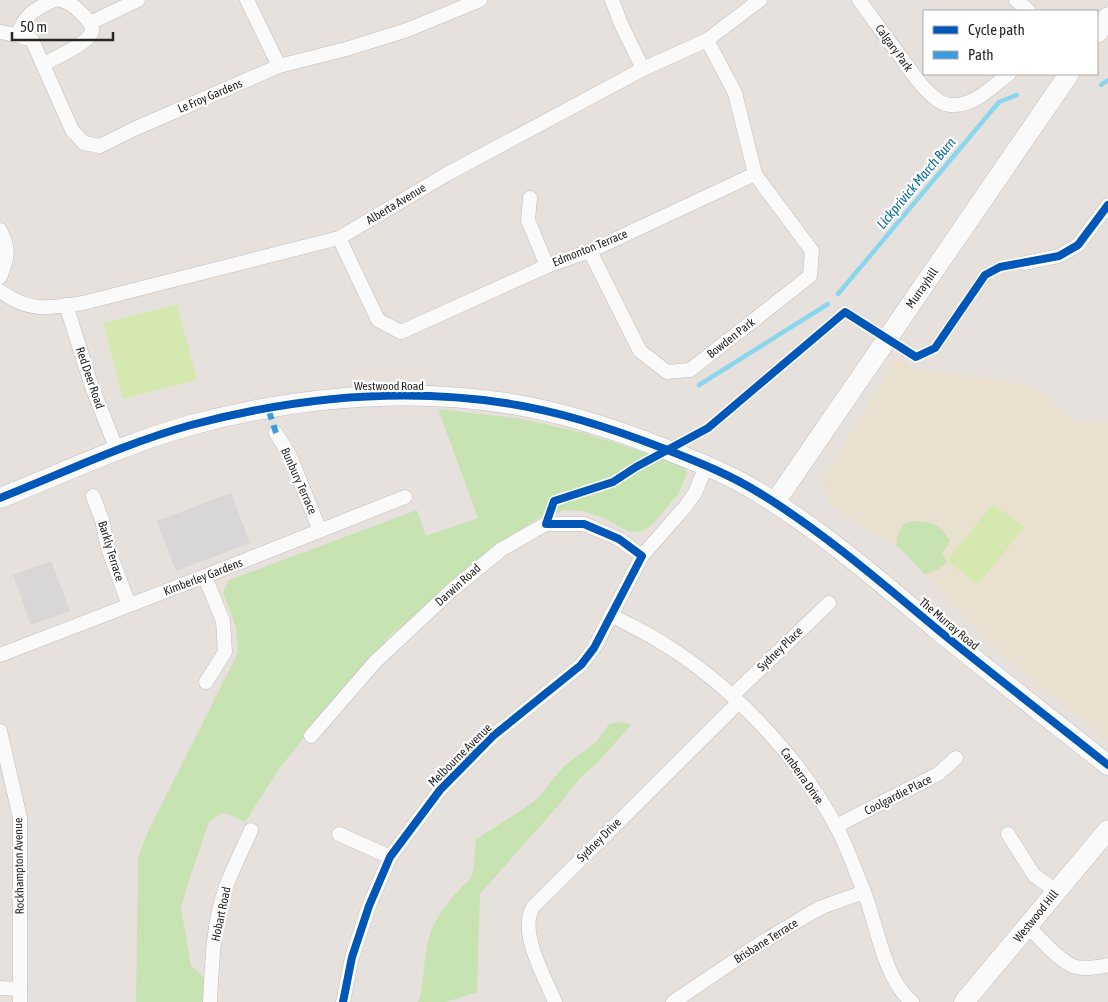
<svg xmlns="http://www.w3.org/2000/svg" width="1108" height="1002" viewBox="0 0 1108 1002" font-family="'Asap Condensed',sans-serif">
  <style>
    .industrial { fill: #d9d6d8 }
    .education { fill: #eae0cf }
    .green { fill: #c8e3b2 }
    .pitch { fill: #d5e8af }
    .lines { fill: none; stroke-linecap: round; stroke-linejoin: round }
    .stream { stroke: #8bd6ed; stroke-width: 4.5 }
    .street-casing { stroke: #bfbdbe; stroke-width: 15 }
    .secondary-casing { stroke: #bfbdbe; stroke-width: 21 }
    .street { stroke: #fbfafa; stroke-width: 14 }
    .secondary { stroke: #fbfafa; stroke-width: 20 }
    .quiet { stroke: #3d9ce0; stroke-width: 6; stroke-dasharray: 12 6; stroke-linecap: butt }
    .cycleway-casing { stroke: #fff; stroke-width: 11 }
    .cycleway { stroke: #0057b8; stroke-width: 8 }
    .labels { text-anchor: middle; stroke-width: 4.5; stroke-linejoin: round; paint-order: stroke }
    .street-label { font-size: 12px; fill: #272727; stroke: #fff }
    .water-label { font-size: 14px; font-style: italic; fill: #076e9b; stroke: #fff }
  </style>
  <rect width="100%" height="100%" fill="#e6e1dc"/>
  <g class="industrial">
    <polygon points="231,493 250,543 176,571 157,521"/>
    <polygon points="51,561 70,611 31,625 13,575"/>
  </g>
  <polygon class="education" points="897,358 914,369 971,376 1034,387 1077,422 1108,422 1108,740 1000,653 902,550 830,506 824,476"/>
  <g class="green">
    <polygon points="438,409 522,419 584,433 683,465 687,474 678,494 653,524 643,531 629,532 604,518 582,511 564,510 537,519 512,535 452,590 390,635 374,657 312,727 279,769 245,822 228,814 222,813 209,822 188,883 181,908 190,960 190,964 205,979 202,1002 136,1002 138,857 149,829 238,653 236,627 223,593 229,580 417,510 426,536 478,518"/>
    <path d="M915,521c20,2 22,2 35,19l-3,7 -5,5 5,11 -9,6 -13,6 -23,-25 -6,-4 2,-13 7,-10z"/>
    <path d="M621,722l11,2 -35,39 -15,13 -25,31 -77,87 -3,98 -31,10h-28c7,-20 5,-41 10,-61 5,-20 19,-39 33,-53 3,-4 8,-7 10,-11 6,-15 2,-25 5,-38l46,-29 16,-12 26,-32 33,-25 12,-17z"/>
  </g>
  <g class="pitch">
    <polygon points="177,304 197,380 123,399 103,323"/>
    <polygon points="993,504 1025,527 977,585 947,560"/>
  </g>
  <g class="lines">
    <g class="stream">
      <polyline points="1101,85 1108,80"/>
      <polyline points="838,294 999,102 1017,95"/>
      <polyline points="699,385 828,304"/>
    </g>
    <defs>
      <g id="street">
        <polyline points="247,0 279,66"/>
        <polyline points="612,0 621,24 643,69"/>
        <path d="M859,0c15,20 29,40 44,60 9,13 19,28 32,38 5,5 14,8 21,7 20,-1 38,-20 53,-31"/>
        <polyline points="1016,0 1029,11"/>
        <polyline points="90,23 138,0"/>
        <polyline points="0,32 17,35 32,40 72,130 84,143 100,146 134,129 279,66 346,49 407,30 480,0"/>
        <path d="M17,35c10,-23 16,-24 37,-35"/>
        <path d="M44,64c10,-6 46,-21 48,-33 1,-7 -5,-12 -10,-17 -7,-7 -12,-12 -22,-14"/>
        <polyline points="530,198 528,220 547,266"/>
        <path d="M0,230c10,19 8,28 0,47"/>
        <polyline points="339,238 378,320 401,332 547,266 590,251 755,174"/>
        <polyline points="590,251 640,351 667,372 690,370 810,276 812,251 755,174 735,93 707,40"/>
        <polyline points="1025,263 1059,256 1078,245 1108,205"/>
        <path d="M0,291c30,22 49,17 83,12l256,-65 108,-64 196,-105 64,-29 53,-40"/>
        <polyline points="66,305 92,387 117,450"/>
        <polyline points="276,433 290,456 320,531"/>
        <polyline points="93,496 102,520 108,548 129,605"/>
        <polyline points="205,577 223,621 225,652 206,682"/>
        <path d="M611,615c18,10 36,18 53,29 67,41 135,113 172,182 11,20 18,42 27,63 14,34 20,89 49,113"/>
        <polyline points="0,655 218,571 405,497"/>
        <polyline points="732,696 829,603"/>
        <polyline points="0,731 20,818 20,1002"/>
        <polyline points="311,736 375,662 452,590 502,549 546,524 584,524 619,539 642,556"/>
        <polyline points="836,826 938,774 956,758"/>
        <polyline points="339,834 390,857"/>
        <polyline points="1008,834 1034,875 1056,891"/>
        <path d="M1028,926c11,11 30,34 45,40 10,4 25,1 35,-1"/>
        <polyline points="0,988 20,989"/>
        <path d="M210,1002c2,-38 3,-80 16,-115 7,-20 17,-38 25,-57"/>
        <polyline points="343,1002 352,957 369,906 390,857 440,790 493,736 581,665 594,648 642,556 685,507 695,493 706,466"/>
        <path d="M555,1002c-10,-25 -37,-70 -22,-95l205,-204"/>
        <polyline points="673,1002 756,946 809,914 822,907 864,892"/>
      </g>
      <g id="secondary">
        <polyline points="1097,33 1108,17"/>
        <path d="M0,498c63,-25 126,-55 191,-73 102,-27 209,-38 314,-22 55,8 109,26 160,46 33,13 66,26 96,45 65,40 123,91 182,140 54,44 110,87 165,131"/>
        <polyline points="775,502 1069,74"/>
        <polyline points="964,1002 1108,830"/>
      </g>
    </defs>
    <use href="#street" class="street-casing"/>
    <use href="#secondary" class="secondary-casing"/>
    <use href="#street" class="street"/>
    <use href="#secondary" class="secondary"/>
    <polyline class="quiet" points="268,408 276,433"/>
    <defs>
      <g id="cycleway">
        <path d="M0,498c63,-25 126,-55 191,-73 102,-27 209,-38 314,-22 55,8 109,26 160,46 33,13 66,26 96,45 65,40 123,91 182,140 54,44 110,87 165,131"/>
        <polyline points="343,1002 352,957 369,906 390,857 440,790 493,736 581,665 594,648 642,556 619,539 584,524 546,524 554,501 613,482 636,467 708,428 845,312 916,357 935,348 985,275 1000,267 1059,256 1078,245 1108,205"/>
      </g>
    </defs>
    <use href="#cycleway" class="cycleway-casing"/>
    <use href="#cycleway" class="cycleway"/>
  </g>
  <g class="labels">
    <g class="street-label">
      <text transform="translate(894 48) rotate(54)" y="4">Calgary Park</text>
      <text transform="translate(210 96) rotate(-23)" y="4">Le Froy Gardens</text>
      <text transform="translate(396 204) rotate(-31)" y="4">Alberta Avenue</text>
      <text transform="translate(590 248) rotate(-22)" y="4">Edmonton Terrace</text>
      <text transform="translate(922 288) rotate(-55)" y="4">Murrayhill</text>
      <text transform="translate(731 338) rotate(-38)" y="4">Bowden Park</text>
      <text transform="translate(90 378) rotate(71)" y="4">Red Deer Road</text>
      <text x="389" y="390">Westwood Road</text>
      <text transform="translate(299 481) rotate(66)" y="4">Bunbury Terrace</text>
      <text transform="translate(111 551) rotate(73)" y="4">Barkly Terrace</text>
      <text transform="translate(203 577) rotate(-21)" y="4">Kimberley Gardens</text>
      <text transform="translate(458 585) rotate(-42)" y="4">Darwin Road</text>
      <text transform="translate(949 624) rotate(40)" y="4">The Murray Road</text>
      <text transform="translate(780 649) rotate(-44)" y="4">Sydney Place</text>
      <text transform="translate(460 755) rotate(-45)" y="4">Melbourne Avenue</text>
      <text transform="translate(802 776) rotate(55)" y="4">Canberra Drive</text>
      <text transform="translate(898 795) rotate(-27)" y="4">Coolgardie Place</text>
      <text transform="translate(599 840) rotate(-45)" y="4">Sydney Drive</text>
      <text transform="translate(19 866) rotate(-91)" y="4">Rockhampton Avenue</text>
      <text transform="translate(221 914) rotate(-78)" y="4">Hobart Road</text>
      <text transform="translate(1036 916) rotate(-51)" y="4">Westwood Hill</text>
      <text transform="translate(766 941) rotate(-32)" y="4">Brisbane Terrace</text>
    </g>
    <g class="water-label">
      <text transform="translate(916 183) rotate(-50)" y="5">Lickprivick March Burn</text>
    </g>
  </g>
  <rect x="923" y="10" width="175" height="65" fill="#ffffff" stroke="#a9a9a9"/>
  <rect x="933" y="26" width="25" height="8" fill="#0057b8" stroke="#a9a9a9"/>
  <text x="968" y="35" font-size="15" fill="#272727">Cycle path</text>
  <rect x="933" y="51" width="25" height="8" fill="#3d9ce0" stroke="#a9a9a9"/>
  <text x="968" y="60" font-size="15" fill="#272727">Path</text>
  <path d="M12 32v8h101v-8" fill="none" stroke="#272727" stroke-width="2.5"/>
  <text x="20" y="32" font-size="15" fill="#272727" stroke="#ffffff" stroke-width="4" paint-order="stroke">50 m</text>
</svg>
